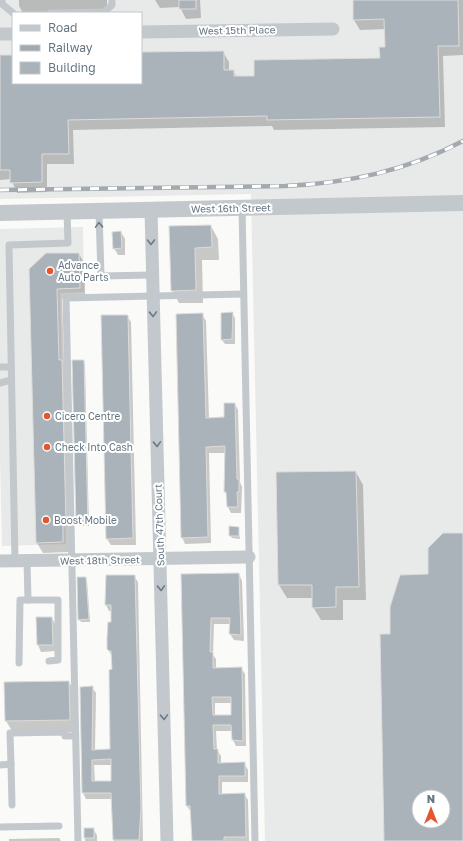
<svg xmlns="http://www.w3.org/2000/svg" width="463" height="841" viewBox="0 0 463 841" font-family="'Golos Text',sans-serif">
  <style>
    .built { fill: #e8e9e9; fill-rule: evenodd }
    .shadow { fill: #0003; fill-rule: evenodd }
    .building { fill: #aab3b9; stroke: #dcdcda; fill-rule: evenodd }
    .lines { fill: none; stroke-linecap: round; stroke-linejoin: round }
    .service { stroke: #c3c8cc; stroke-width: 7 }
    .minor { stroke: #c3c8cc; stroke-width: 13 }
    .tertiary { stroke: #c3c8cc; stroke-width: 16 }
    .rail-casing { stroke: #a2aab0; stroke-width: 4.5 }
    .rail { stroke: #fff; stroke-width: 3; stroke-dasharray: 9; stroke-linecap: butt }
    .oneway { stroke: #6a7a87 }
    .poi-dot { fill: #e4572e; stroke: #fff; stroke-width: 1.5 }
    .labels { text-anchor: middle; stroke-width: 4; stroke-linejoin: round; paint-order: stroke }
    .street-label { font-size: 10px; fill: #657683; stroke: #fff }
    .poi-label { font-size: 10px; fill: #657683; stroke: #fff; text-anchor: start }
  </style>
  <rect width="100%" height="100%" fill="#fafaf8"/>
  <g class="built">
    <path d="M0,0h463v841h-198l-14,-647 -251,5zM13,13h128v70h-128zM419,797h24v24h-24z"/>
    <polygon points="83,227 84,292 60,293 66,544 2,546 0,459 0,229"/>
  </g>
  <g class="shadow">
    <polygon points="19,0 107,0 107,13 23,13 19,6"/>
    <polygon points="155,0 200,0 201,18 186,19 180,7 160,8"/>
    <polygon points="354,0 463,0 463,55 443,56 445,127 274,130 272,126 73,130 74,164 47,164 47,192 17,193 11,179 0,180 0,56 13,56 13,83 141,83 141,53 223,52 229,62 229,71 233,71 237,77 255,77 381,59 386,48 386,29 360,30 354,20"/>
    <polygon points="211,226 218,239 219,260 202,260 203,303 179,303 172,290 170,227"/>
    <polygon points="121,232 125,239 125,255 118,255 114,248"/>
    <polygon points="46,254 79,254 85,264 85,298 62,299 64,364 68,371 69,552 43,553 37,543"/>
    <polygon points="232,313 235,318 235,344 225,344 222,340"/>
    <polygon points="202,314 206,321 209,419 225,418 235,404 238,410 240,482 242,487 241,513 231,513 228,507 227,496 225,492 226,453 209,453 211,543 185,544 182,537"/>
    <polygon points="127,316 131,322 136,545 111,545 107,539"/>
    <polygon points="73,361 83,361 85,364 89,526 79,526 77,523"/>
    <polygon points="356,472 363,485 366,600 343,600 343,620 321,620 313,607 313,598 287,598 279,585 277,473"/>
    <polygon points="238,528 240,539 232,538 230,535"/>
    <path d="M239,574l3,7 2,60 -10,-1 -4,-6 1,-10h-17l-1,31 3,4v10l25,-1 4,6 1,72h-10l-3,-6v-9h-17l1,19 4,6v8l23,-1 4,7v12h-26v13l22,-1 4,6 1,41h-57l-1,-29 -4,-6 -5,-231zM215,703h17v13h-17z"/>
    <path d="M134,576l4,6 5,259h-29l-2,-42h-26l-3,-6 9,-106 4,6 -1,57h16l2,-80 -1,-14 -3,-5 3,-40h-3l-3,-6zM94,765h18v17h-17z"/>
    <polygon points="85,578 87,581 90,622 81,622 79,619"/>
    <polygon points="37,618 52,618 55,624 56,651 41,652 38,645"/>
    <polygon points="69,682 76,695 77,732 14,734 6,721 6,683"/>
    <polygon points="85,829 93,829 97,835 97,841 85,841"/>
    <polygon points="59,838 61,841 9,841 9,839"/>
  </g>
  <g class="building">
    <rect x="179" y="0" width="17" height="9"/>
    <polygon points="353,0 458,0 459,46 438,46 440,117 267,120 267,116 68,120 69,154 42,154 42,182 10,183 10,170 0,170 0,55 13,55 13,83 141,83 141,52 224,51 224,70 234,70 234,76 254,76 254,60 380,58 379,47 385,47 384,19 353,20"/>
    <polygon points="211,225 212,247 195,248 196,290 171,291 169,226"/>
    <polygon points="121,231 122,248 113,249 112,232"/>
    <polygon points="46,253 79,253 80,288 57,289 59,360 62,360 66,523 63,523 63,542 36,543 29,269"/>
    <polygon points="233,312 232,339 221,340 221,313"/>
    <polygon points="203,313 206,418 224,417 224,403 235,403 237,479 239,479 239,492 237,492 238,507 227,507 226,492 224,492 225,446 206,447 208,537 181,538 176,314"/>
    <polygon points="101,315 128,315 133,538 106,539"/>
    <polygon points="72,360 84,360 88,523 76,523"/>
    <polygon points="356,471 359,587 336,587 336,607 312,608 312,585 278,585 276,472"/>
    <polygon points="229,526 239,527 239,536 229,536"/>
    <path d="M443,533h20v308h-79l-4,-207h10v-27l10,-32 28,-1v-26zM419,797h24v24h-24z"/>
    <path d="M239,573l2,62 -12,-1 1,-16h-19l-1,34h3v16l29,-1 1,74 -11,-1 -1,-15h-18l1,24h4v14l27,-1v14h-26v18l26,-1 1,44h-22v4h-32l-2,-35h-4l-5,-232zM212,697h19v18h-18z"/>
    <path d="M106,575h29l6,233 -2,32h-26l-2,-47h-29l-2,-106 13,-1 -1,64 18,-1 -1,-79 3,-1 -1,-18h-2l-2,-2v-11l1,-16h3v-17h-6zM111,759v22h-19v-21z"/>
    <polygon points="77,577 86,577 89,619 78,620"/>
    <polygon points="36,617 52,617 53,645 37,645"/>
    <polygon points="69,681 70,720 5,721 4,682"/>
    <rect x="84" y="828" width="10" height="10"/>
  </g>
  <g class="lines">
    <g class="service">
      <polyline points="2,0 2,4 13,13"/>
      <polyline points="50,13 104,12 112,5 112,0"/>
      <polyline points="242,208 255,841"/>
      <polyline points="99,211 101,276 152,275"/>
      <polyline points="0,367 11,367"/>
      <polyline points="0,383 11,380"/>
      <polyline points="15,561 9,245 68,243 67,212"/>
      <polyline points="27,561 28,600 58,600 58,660 49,661"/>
      <polyline points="19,663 20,600 28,600"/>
      <polyline points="11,764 10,733 65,732 65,736 75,736"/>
      <polyline points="0,765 11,764 12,805"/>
      <polyline points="0,827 59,826"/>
      <polyline points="78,841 66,298 243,294"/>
    </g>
    <g class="minor">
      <polyline points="141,32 333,29"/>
      <polyline points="0,34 13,34"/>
      <polyline points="151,210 167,841"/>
      <polyline points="0,561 249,557"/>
    </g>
    <polyline class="tertiary" points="0,213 463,203"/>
    <defs>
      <path id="rail" d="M0,190l285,-4c64,-3 121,-15 178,-45"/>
    </defs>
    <use href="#rail" class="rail-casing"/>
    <use href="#rail" class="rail"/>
  </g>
  <defs><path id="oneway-chevron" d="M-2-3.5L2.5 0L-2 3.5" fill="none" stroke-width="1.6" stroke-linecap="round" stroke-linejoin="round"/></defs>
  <g class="oneway">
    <use href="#oneway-chevron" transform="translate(99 225) rotate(-92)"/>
    <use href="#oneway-chevron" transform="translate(151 242) rotate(89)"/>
    <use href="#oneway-chevron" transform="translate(153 314) rotate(88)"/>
    <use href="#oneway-chevron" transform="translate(157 444) rotate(88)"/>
    <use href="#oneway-chevron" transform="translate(161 588) rotate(88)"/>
    <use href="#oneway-chevron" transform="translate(164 717) rotate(88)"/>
  </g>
  <g class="poi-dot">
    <circle cx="50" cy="271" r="4"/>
    <circle cx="47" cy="416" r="4"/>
    <circle cx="47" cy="447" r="4"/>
    <circle cx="46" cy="520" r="4"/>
  </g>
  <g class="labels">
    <g class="street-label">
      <text transform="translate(237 30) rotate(-1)" y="4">West 15th Place</text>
      <text transform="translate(231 208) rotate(-1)" y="4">West 16th Street</text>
      <text transform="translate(159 525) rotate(-92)" y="4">South 47th Court</text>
      <text transform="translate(100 560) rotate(-1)" y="4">West 18th Street</text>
    </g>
    <g class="poi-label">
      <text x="58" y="269">Advance<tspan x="58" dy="12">Auto Parts</tspan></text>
      <text x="55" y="420">Cicero Centre</text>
      <text x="55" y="451">Check Into Cash</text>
      <text x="54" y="524">Boost Mobile</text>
    </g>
  </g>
  <rect x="12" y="12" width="130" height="72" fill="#ffffff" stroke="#c1c8cd"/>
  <rect x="20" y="25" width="20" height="6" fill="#c3c8cc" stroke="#c1c8cd"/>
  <text x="48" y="32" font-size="12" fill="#657683">Road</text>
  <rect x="20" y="45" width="20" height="6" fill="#a2aab0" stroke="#c1c8cd"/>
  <text x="48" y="52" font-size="12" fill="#657683">Railway</text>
  <rect x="20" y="62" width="20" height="12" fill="#aab3b9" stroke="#c1c8cd"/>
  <text x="48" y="72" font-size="12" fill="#657683">Building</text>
  <g transform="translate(431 809)"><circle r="19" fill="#ffffff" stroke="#c1c8cd"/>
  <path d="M0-3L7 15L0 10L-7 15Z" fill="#e4572e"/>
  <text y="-6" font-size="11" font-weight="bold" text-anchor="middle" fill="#657683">N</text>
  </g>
</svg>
